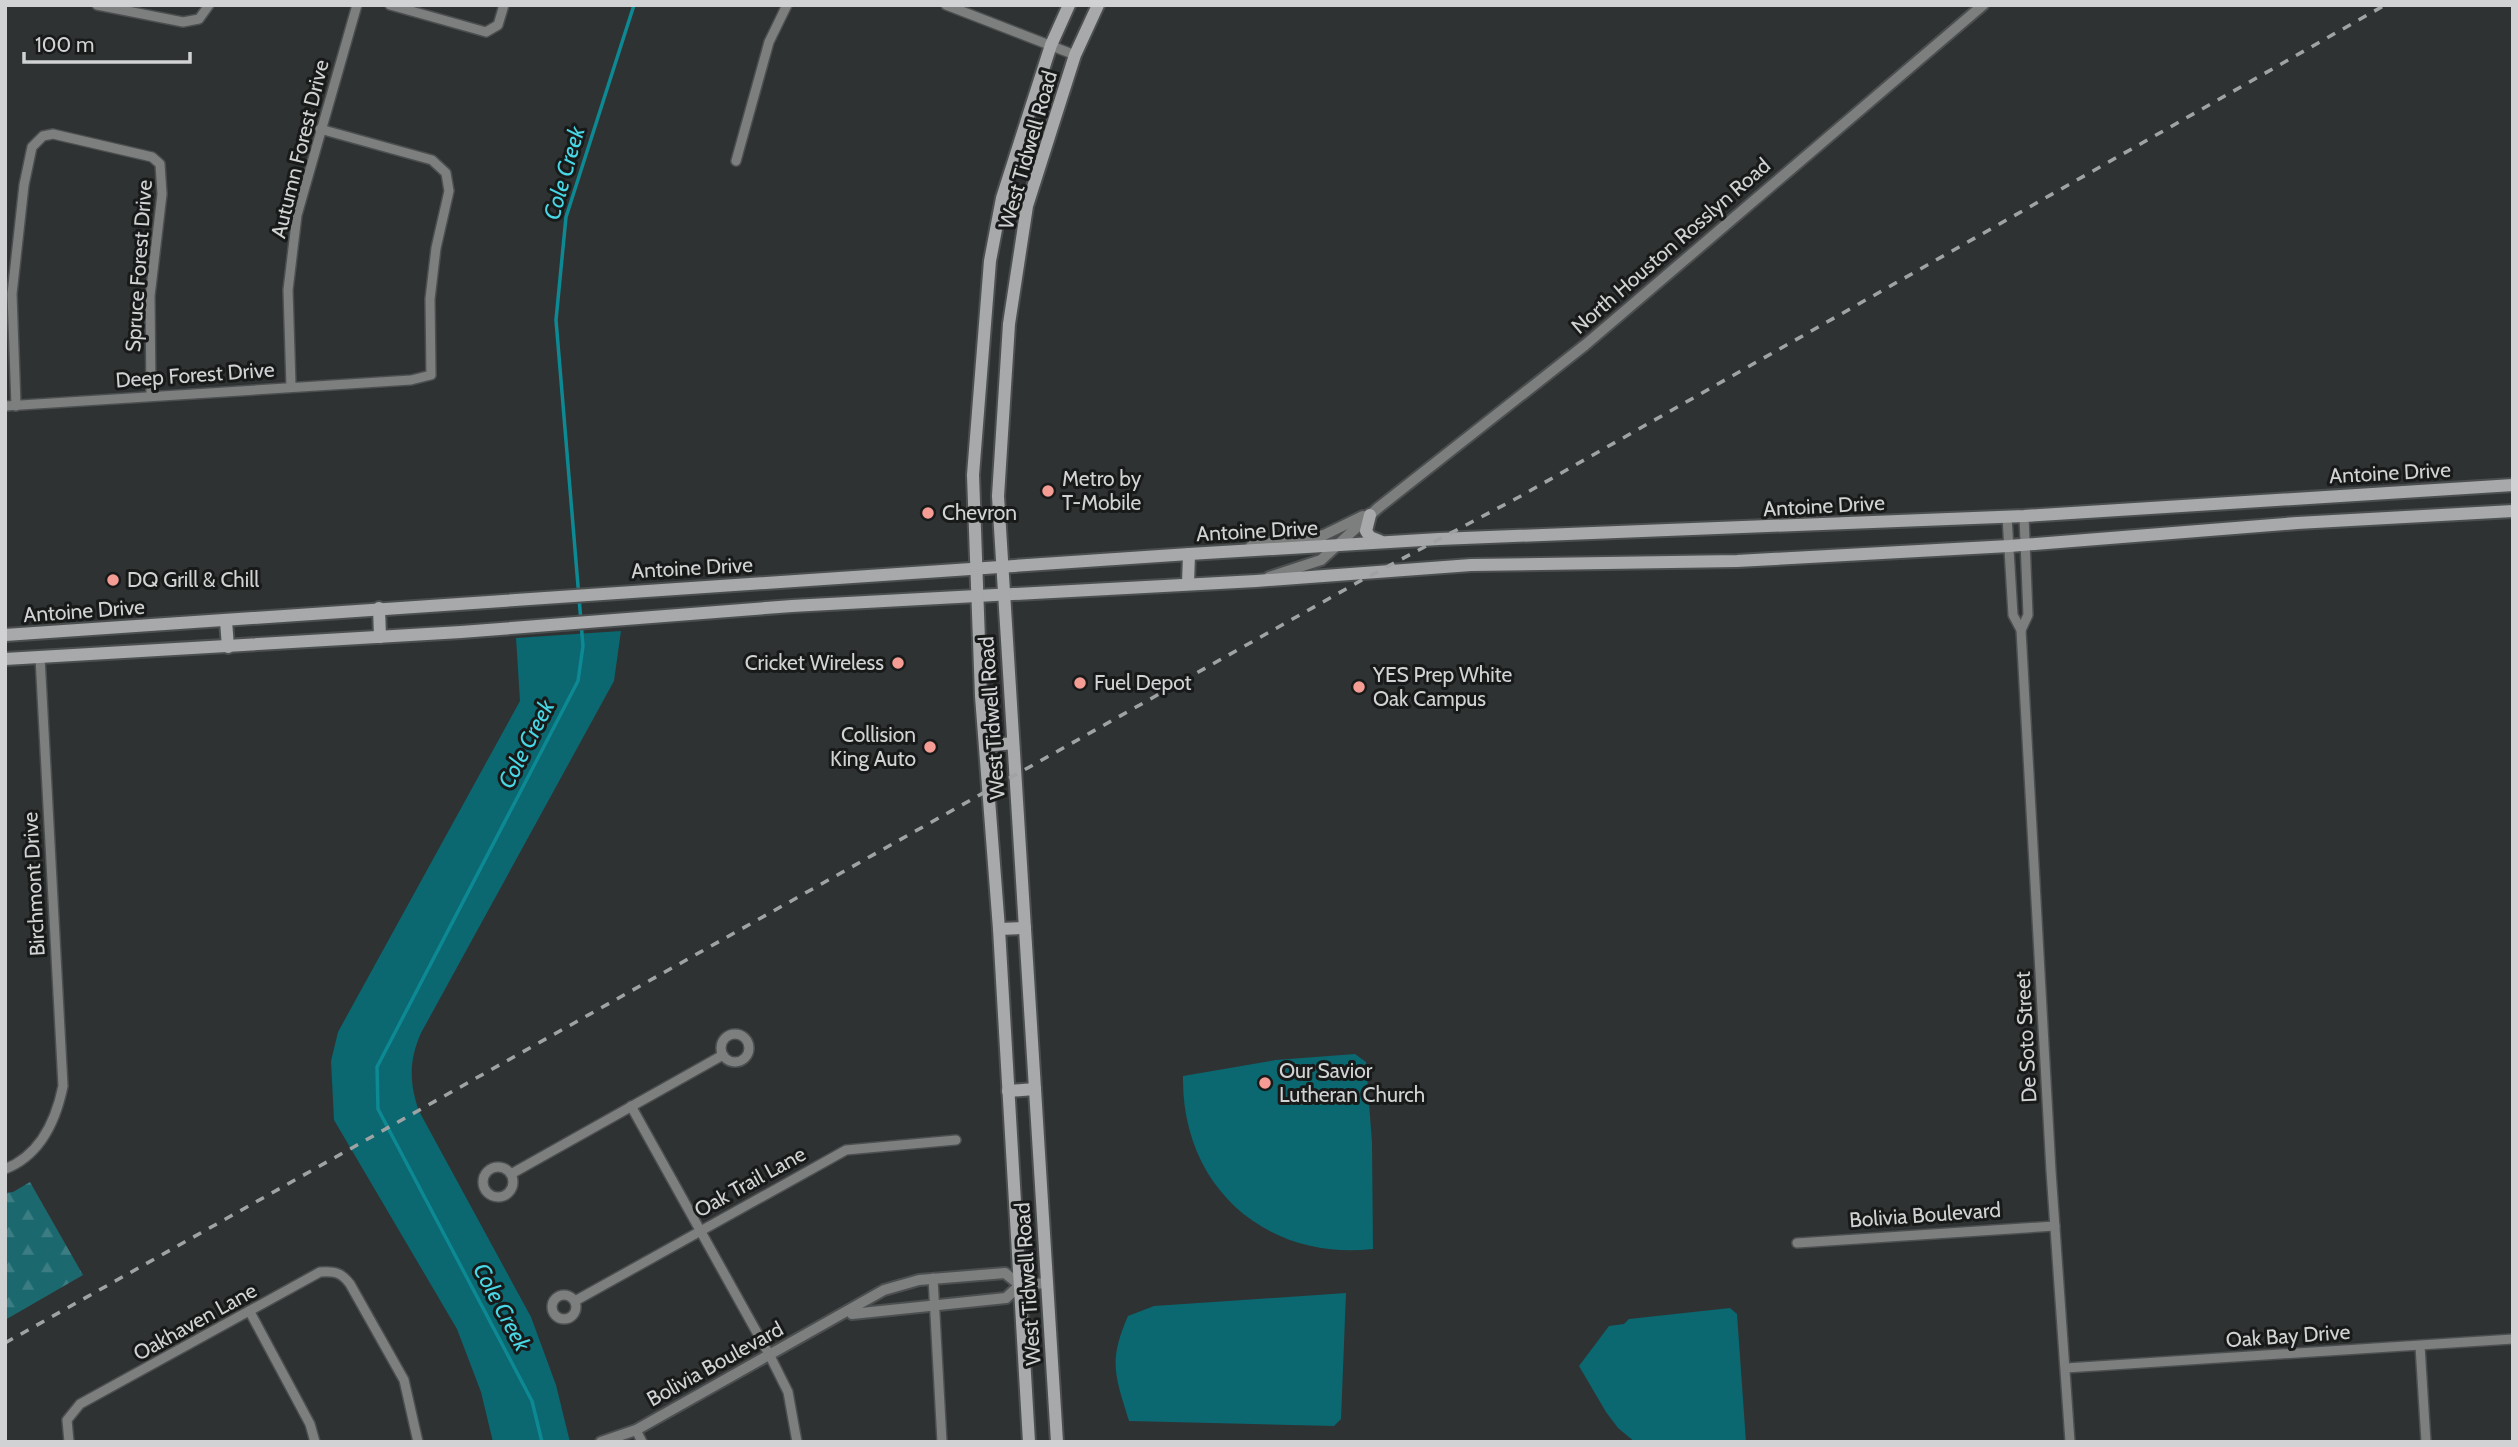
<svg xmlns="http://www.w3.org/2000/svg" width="2518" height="1447" viewBox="0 0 2518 1447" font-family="Cabin,sans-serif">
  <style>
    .forest { fill: url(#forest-firs) }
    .green { fill: #0b6770 }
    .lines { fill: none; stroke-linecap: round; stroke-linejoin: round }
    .stream { stroke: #0d8994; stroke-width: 3.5 }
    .minor-casing { stroke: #4c4f50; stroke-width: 12 }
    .tertiary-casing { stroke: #4c4f50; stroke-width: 14 }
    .secondary-casing { stroke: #4c4f50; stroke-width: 16 }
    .minor { stroke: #7d7e7e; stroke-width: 9 }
    .tertiary { stroke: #7d7e7e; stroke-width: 10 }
    .secondary { stroke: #a7a9aa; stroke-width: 12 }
    .rail { stroke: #a0a3a4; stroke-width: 3.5; stroke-dasharray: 9 9; stroke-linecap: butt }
    .poi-dot { fill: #f59c94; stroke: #181a1a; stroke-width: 2.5 }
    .labels { text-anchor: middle; stroke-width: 6; stroke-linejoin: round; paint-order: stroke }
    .street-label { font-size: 21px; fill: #d0d2d3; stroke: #181a1a }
    .poi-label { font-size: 21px; fill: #d0d2d3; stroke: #181a1a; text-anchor: start }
    .water-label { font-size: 23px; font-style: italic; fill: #48d7e5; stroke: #181a1a }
  </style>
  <defs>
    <pattern id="forest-firs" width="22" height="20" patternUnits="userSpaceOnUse" patternTransform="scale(1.75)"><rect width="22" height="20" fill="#1b686f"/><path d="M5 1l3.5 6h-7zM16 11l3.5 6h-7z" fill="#3b7d83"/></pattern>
  </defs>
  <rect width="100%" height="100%" fill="#2f3233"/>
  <polygon class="forest" points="30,1182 83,1275 5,1320 5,1193 13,1192"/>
  <g class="green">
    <path d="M621,631l-7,50 -193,352c-12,27 -12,50 -2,78l112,206 25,68 14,57h-77l-12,-50 -24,-63 -123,-209 -3,-59 7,-29 182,-331 -4,-63z"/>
    <path d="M1355,1054l11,8 6,81 1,106c-108,12 -192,-63 -190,-173l93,-16z"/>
    <path d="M1346,1293l-5,126 -7,7 -205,-5c-14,-46 -21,-59 -1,-105l26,-10z"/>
    <polygon points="1730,1308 1737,1314 1746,1442 1635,1442 1618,1428 1606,1412 1579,1366 1609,1326 1624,1324 1629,1319"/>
  </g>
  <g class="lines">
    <polyline class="stream" points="542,1442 532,1401 378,1109 377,1067 578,681 583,646 556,320 566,217 634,5"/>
    <defs>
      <g id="minor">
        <polyline points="97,5 183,22 199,19 209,5"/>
        <polyline points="390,5 486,32 498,25 504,5"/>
        <polyline points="946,5 1075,55"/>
        <polyline points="736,161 769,42 787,5"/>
        <polyline points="1002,198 1027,206"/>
        <polyline points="291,386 288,290 297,215 357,5"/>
        <polyline points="5,406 411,380 431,375 430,299 436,248 449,191 446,173 432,160 320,129"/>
        <polyline points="16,406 12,294 24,185 32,147 43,136 53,134 152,157 160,164 162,194 150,296 151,395"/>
        <polyline points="2007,517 2013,615 2021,630 2051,1171 2070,1442"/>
        <polyline points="2021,630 2028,615 2024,516"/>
        <circle cx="735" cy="1048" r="14"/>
        <polyline points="631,1106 770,1356 788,1392 797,1442"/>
        <circle cx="498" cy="1182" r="15"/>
        <path d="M5,1169c36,-14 51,-49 58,-83l-23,-429"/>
        <polyline points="511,1174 723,1055"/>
        <polyline points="1797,1243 2055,1226"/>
        <polyline points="933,1278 942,1442"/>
        <circle cx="564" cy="1307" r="12"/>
        <polyline points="575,1301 846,1150 956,1140"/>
        <polyline points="250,1312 310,1424 315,1442"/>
        <polyline points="2420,1346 2426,1442"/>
        <polyline points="2066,1368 2513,1339"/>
        <polyline points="636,1430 642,1442"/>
        <path d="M69,1442l-2,-22 13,-16 240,-132c14,-1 21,0 30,12l54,96 14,62"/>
      </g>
      <g id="tertiary">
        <polyline points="1251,546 1324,535 1363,516"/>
        <polyline points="1269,577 1321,560 1378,508 1585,345 1983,5"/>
        <polyline points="852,1314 1006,1298 1020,1285 1047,1283"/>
        <polyline points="601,1442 636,1430 884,1290 919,1280 1005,1273 1020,1285"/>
      </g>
      <g id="secondary">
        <polyline points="1370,515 1366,531 1370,537 1380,541"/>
        <polyline points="1188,584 1189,554"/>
        <polyline points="379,608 380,637"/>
        <polyline points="226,621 228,647"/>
        <polyline points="5,635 1189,554 1439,539 2024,516 2513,485"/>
        <polyline points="5,659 461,632 792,606 1256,581 1471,565 1737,561 2009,546 2297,523 2513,511"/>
        <polyline points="985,746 1013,743"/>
        <polyline points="999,929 1025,928"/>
        <polyline points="1008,1091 1035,1089"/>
        <polyline points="1029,1442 999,929 981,696 973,475 990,261 1002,198 1051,45 1069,5"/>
        <polyline points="1057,1442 998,496 1009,324 1027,206 1075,55 1098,5"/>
      </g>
    </defs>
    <use href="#minor" class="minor-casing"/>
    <use href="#tertiary" class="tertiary-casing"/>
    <use href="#secondary" class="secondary-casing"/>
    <use href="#minor" class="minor"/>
    <use href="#tertiary" class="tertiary"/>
    <use href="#secondary" class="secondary"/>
    <polyline class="rail" points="5,1343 1362,580 1519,497 2385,5"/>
  </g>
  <g class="poi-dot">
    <circle cx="1048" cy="491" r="7"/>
    <circle cx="928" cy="513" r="7"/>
    <circle cx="113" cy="580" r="7"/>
    <circle cx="898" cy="663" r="7"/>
    <circle cx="1080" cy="683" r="7"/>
    <circle cx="1359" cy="687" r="7"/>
    <circle cx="930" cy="747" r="7"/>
    <circle cx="1265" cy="1083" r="7"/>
  </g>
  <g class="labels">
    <g class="street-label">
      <text transform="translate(300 149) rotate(-76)" y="7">Autumn Forest Drive</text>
      <text transform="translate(1028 150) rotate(-74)" y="7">West Tidwell Road</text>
      <text transform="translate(1671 246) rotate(-41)" y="7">North Houston Rosslyn Road</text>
      <text transform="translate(139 266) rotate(-86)" y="7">Spruce Forest Drive</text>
      <text transform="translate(195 375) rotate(-4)" y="7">Deep Forest Drive</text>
      <text transform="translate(2390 473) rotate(-3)" y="7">Antoine Drive</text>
      <text transform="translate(1824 506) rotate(-3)" y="7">Antoine Drive</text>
      <text transform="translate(1257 531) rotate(-3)" y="7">Antoine Drive</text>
      <text transform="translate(692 568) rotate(-3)" y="7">Antoine Drive</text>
      <text transform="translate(84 611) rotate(-4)" y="7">Antoine Drive</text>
      <text transform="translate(992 718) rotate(-94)" y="7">West Tidwell Road</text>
      <text transform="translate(34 884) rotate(-93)" y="7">Birchmont Drive</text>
      <text transform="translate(2026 1037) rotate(-93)" y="7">De Soto Street</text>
      <text transform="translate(750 1182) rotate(-29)" y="7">Oak Trail Lane</text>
      <text transform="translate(1925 1215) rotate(-4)" y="7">Bolivia Boulevard</text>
      <text transform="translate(1028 1284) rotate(-94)" y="7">West Tidwell Road</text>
      <text transform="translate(195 1322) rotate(-29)" y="7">Oakhaven Lane</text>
      <text transform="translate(2288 1336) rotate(-4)" y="7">Oak Bay Drive</text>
      <text transform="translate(715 1364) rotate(-29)" y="7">Bolivia Boulevard</text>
    </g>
    <g class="poi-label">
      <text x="1062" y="486">Metro by<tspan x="1062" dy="24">T-Mobile</tspan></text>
      <text x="942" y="520">Chevron</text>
      <text x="127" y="587">DQ Grill &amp; Chill</text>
      <text x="884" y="670" text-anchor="end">Cricket Wireless</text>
      <text x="1373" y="682">YES Prep White<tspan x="1373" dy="24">Oak Campus</tspan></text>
      <text x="1094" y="690">Fuel Depot</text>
      <text x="916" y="742" text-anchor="end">Collision<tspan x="916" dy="24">King Auto</tspan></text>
      <text x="1279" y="1078">Our Savior<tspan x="1279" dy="24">Lutheran Church</tspan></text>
    </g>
    <g class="water-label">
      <text transform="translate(564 173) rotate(-74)" y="8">Cole Creek</text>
      <text transform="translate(526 744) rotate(-63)" y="8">Cole Creek</text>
      <text transform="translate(502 1307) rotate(62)" y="8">Cole Creek</text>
    </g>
  </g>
  <rect width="2518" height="1447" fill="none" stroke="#d0d2d3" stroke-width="14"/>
  <path d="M24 52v10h166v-10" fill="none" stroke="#d0d2d3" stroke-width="3.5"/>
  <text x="35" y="52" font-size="21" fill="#d0d2d3" stroke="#181a1a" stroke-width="5" paint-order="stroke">100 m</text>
</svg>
